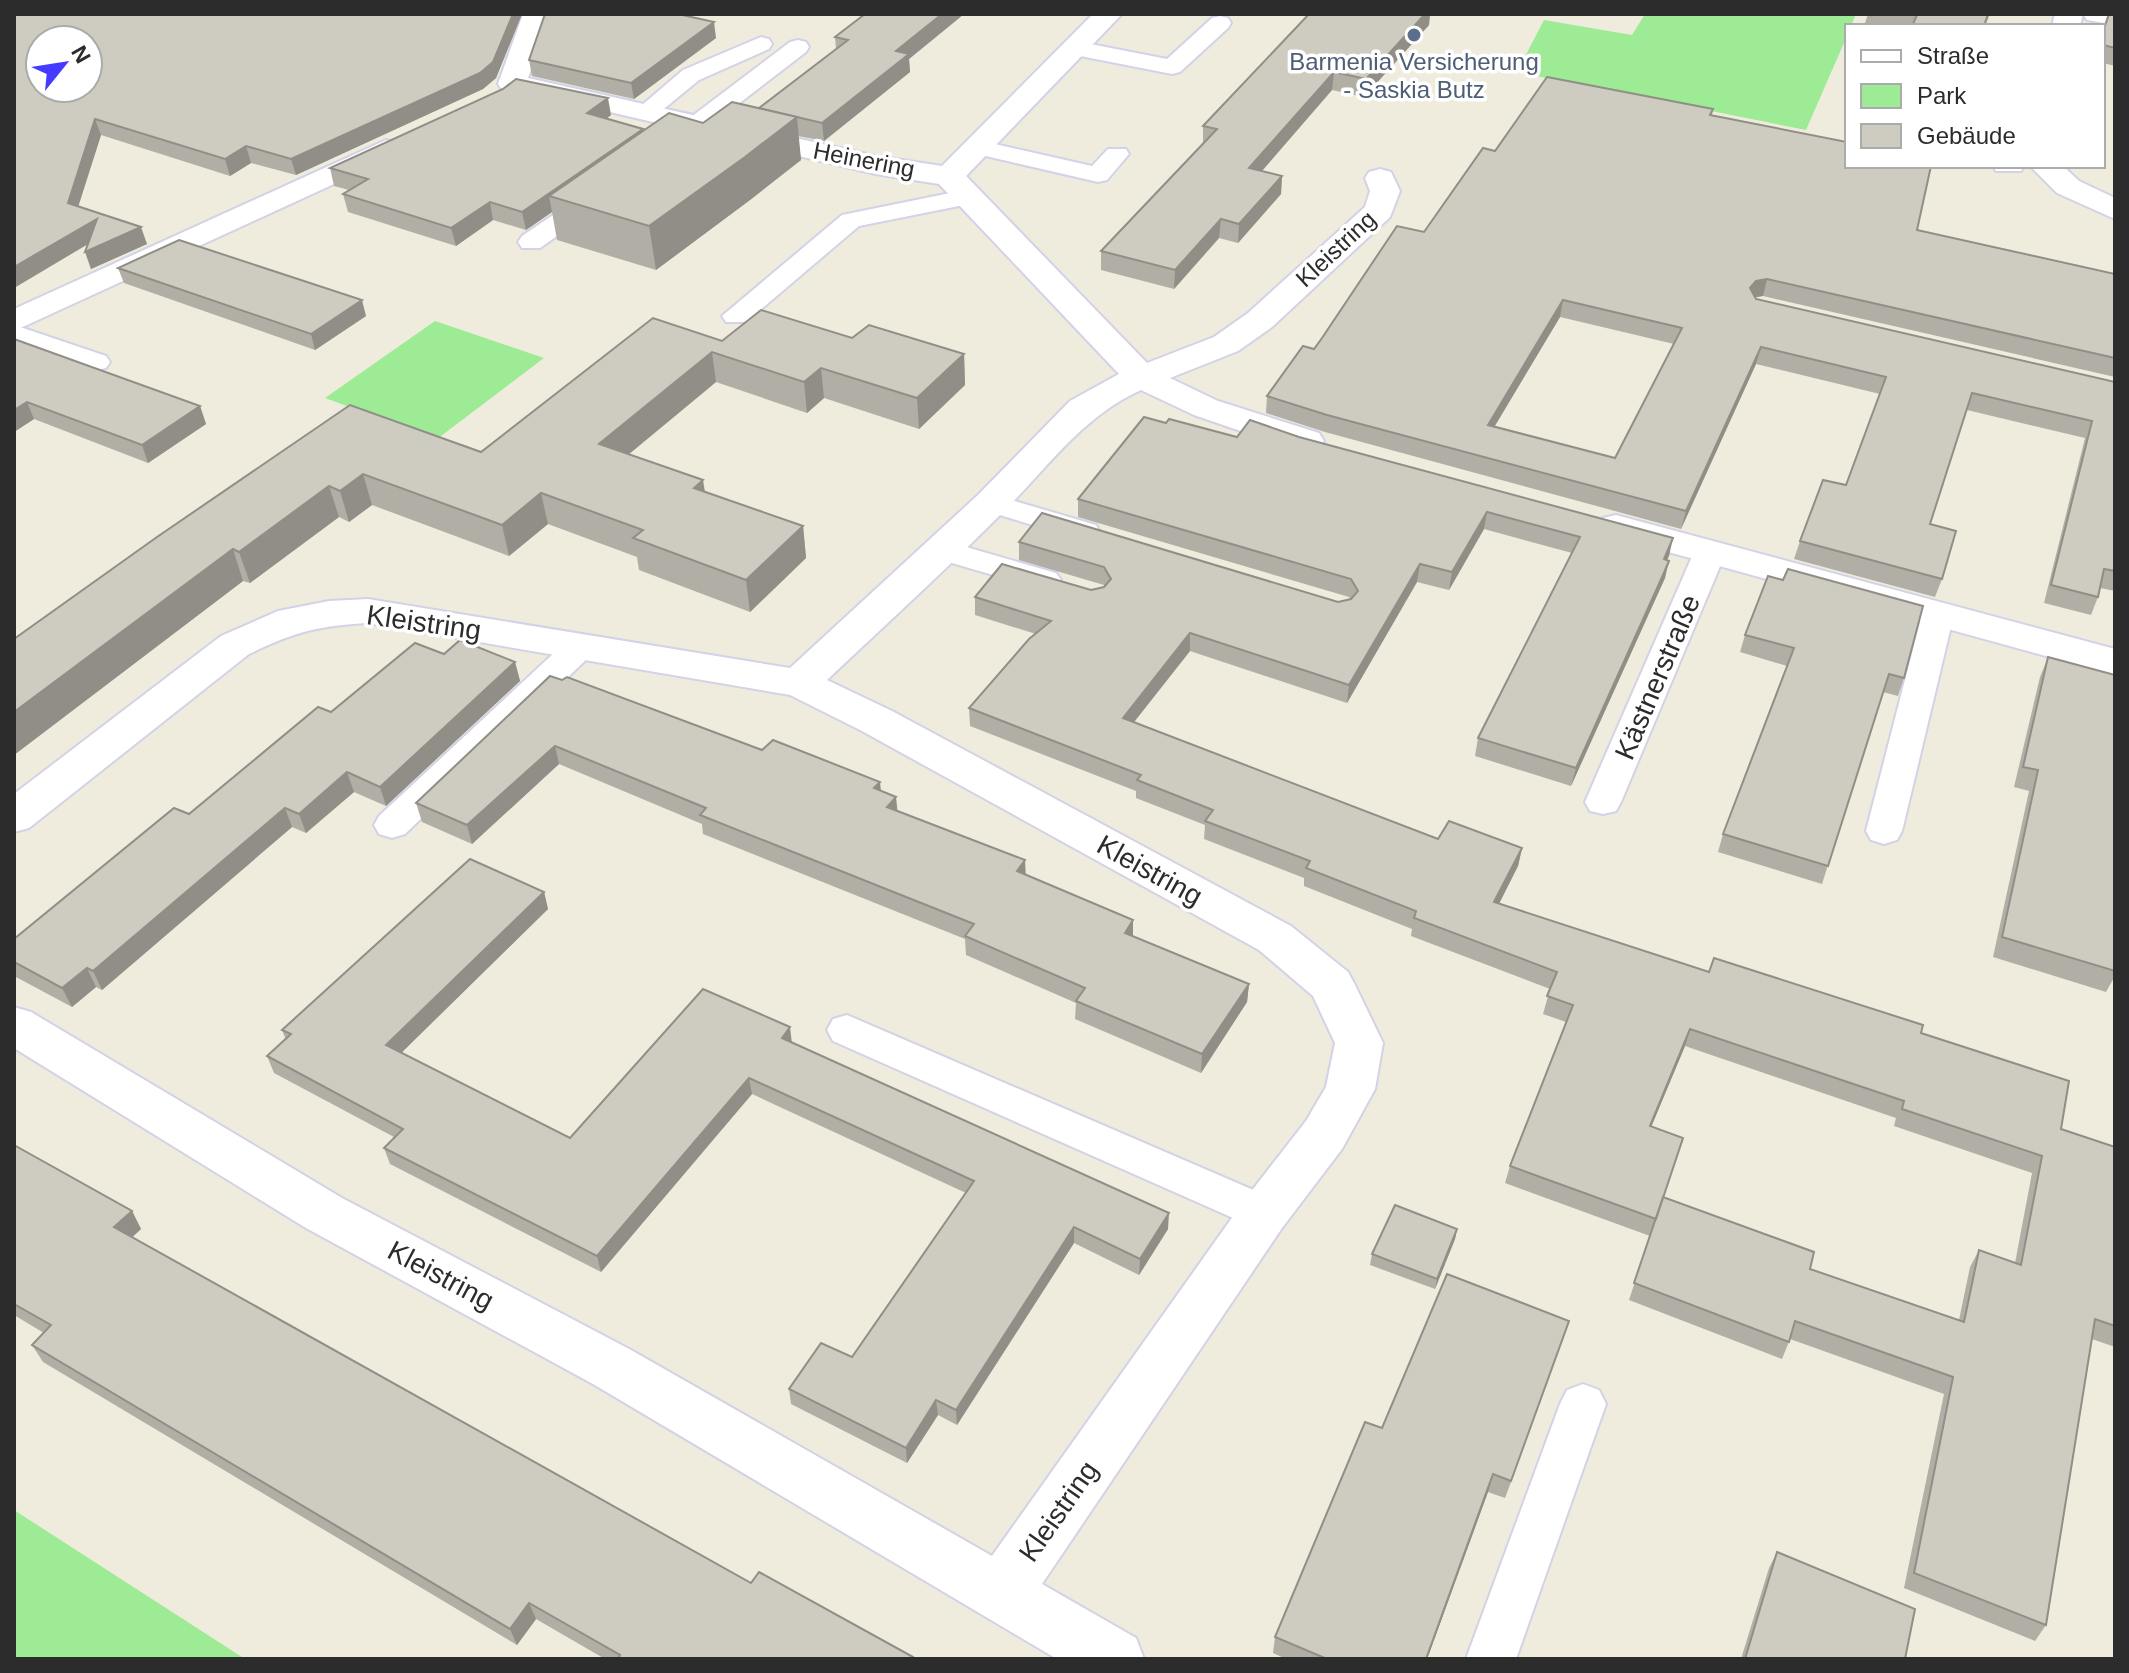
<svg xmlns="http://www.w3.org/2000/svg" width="2129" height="1673" viewBox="0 0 2129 1673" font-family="Helvetica,sans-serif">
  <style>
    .green { fill: #9deb94 }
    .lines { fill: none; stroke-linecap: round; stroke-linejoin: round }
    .lane-casing { stroke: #d3d2e6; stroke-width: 4 }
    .street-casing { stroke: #d3d2e6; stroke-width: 4 }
    .secondary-casing { stroke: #d3d2e6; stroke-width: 4 }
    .lane { fill: #fff; fill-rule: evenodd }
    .street { fill: #fff; fill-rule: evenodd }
    .secondary { fill: #fff; fill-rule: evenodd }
    .wall { fill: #b1afa5; fill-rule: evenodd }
    .shaded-wall { fill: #908e86 }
    .building { fill: #cecbc0; stroke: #908e86; stroke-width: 2; fill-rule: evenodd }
    .service-dot { fill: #5c6f8a; stroke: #fff; stroke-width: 3 }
    .labels { text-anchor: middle; stroke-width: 7; stroke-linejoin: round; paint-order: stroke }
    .far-service-label { font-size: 24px; fill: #4e5e75; stroke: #fff }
    .far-street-label { font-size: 24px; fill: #2c2c2c; stroke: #fff }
    .street-label { font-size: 28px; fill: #2c2c2c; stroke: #fff }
  </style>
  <rect width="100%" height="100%" fill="#efecdd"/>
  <g class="green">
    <polygon points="1645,14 1856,14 1851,26 1847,26 1847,36 1806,130 1517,72 1544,20 1632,35"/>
    <polygon points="435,321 544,358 437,439 325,398"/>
    <polygon points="14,1510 245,1659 14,1659"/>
  </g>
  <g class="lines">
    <defs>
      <g id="lane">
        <polygon points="1220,16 1228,18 1231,23 1228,28 1180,72 1172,74 1075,55 1067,53 1064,48 1067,43 1075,41 1167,59 1212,18"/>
        <polygon points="761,37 769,39 772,44 769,49 699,80 654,117 638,117 634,112 683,70"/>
        <polygon points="798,40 806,42 809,47 806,52 676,152 658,152 655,147 658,142 790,42"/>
        <polygon points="977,140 1092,166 1108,149 1126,149 1129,154 1107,180 1098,182 968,152 965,147 968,142"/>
        <polygon points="1993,166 2024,166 2021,171 1996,171"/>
        <polygon points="596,189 605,192 609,197 605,202 540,248 522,248 518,242 522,236 587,192"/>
        <polygon points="970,189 979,192 983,197 979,202 859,226 746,322 726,322 722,316 842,215"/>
        <polygon points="14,325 106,356 110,362 106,368 96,370 14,342"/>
        <polygon points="991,494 1096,525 1100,532 1096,539 1085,541 980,509 976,503 980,497"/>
        <polygon points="942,540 1056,573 1061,580 1056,587 1045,590 931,557 926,550 931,543"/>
        <polygon points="1710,542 1721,545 1726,552 1621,802 1616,811 1603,814 1590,811 1585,802 1694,552 1699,545"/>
        <polygon points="1938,604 1949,607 1954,614 1902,831 1897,840 1884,844 1871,840 1866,831 1922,614 1927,607"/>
        <polygon points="580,636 592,640 596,647 592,654 405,834 392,838 379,834 374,825 379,816 568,640"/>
        <polygon points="847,1015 1279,1201 1285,1213 1279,1225 1264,1231 1249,1225 833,1041 827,1030 833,1019"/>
        <polygon points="1583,1384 1599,1390 1606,1404 1516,1659 1466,1659 1560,1404 1567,1390"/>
      </g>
      <g id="street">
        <path d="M523,14h28l-23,64 348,78 66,10 151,-152h29l-156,162 181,187 67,-26 34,-24 117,-106 5,-16 -5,-13 4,-6 11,-3 11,3 9,19 -10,26 -118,110 -34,24 -68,27 48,23 101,32 5,8 -5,8 -13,3 -13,-3 -99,-34 -53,-25c-58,26 -93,77 -137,121 -57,58 -118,113 -177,169l65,31 399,215 57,46 7,13 28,58 -8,46 -33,60 -60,79 -240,356 94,54 8,21h-87l-464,-275 -287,-156 -292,-180v-41l17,5 311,186 289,152 361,206 254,-358 60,-77 20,-34 9,-44 -22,-47 -54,-46 -397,-219 -72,-36 -422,-72c-50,3 -74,9 -119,31l-220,174 -15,4v-38l207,-158 57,-25 51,-10 39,-2 422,69 188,-173 92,-94 49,-27 -180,-190 -63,-10 -326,-76 -48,-8 -4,-6z"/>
        <polygon points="2055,14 2083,14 2080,26 2052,26"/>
        <polygon points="386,140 397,143 401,149 397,155 14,331 14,309"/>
        <polygon points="2030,166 2063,166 2079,181 2115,198 2115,219 2057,193"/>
        <polygon points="1616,515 2115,649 2115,675 1603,534 1597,526 1603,518"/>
      </g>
      <polygon id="secondary" points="2083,14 2115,14 2115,25 2087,20"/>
    </defs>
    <use href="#lane" class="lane-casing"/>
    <use href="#street" class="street-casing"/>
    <use href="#secondary" class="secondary-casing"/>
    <use href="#lane" class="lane"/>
    <use href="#street" class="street"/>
    <use href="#secondary" class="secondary"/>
  </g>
  <g class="wall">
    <polygon points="14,14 522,14 496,78 483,89 296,175 251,163 230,176 101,135 78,206 147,244 91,269 88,244 14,288"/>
    <polygon points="865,14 964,14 909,59 910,72 824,141 798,136 801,160 750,200 656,270 557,240 552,212 526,230 493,220 456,246 348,212 343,194 349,190 334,186 330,168 611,115 606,119 643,129 643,131 703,123 759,108 836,49 835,37"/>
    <polygon points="1309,14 1430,14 1429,25 1364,97 1332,90 1262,171 1282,176 1281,194 1238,243 1219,238 1174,289 1101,270 1101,251 1203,144 1203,126"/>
    <polygon points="1868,14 1990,14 1985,26 1884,26 1865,23"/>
    <polygon points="2108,14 2115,14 2115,66 2103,63 2103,30"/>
    <polygon points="716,38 634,99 532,76 529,60"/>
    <path d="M1713,109l-1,6 135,51h99l-1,3 -15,-2 -13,63 198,44v103l-352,-81 -8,1 1,2 359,83v209l-15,-3 -2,9 -7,18 -47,-12 41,-165 -118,-28 -37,114 12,55 -7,18 -141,-38 6,-18 46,-56 34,-91 -124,-30 -75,165 -356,-97 -59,-19 1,-17 47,-47 110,-117 71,-81zM1560,317l114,27 -59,114 -120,-32z"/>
    <polygon points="118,268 366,316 315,350 124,283"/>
    <polygon points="852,338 964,354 965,385 919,429 824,398 807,413 716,382 629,454 705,492 803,526 806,558 750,612 639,570 637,557 548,524 509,556 372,505 349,522 339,517 250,583 243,581 14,755 14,639 350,405 481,452 722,341"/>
    <polygon points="14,339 200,406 206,424 148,463 34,419 14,432"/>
    <polygon points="1166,423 1237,437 1299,437 1673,538 1667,560 1665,578 1571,786 1475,756 1478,738 1572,553 1484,529 1449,590 1417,582 1347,703 1190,651 1134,722 1438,839 1522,848 1518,866 1499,903 1709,972 1921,1033 2061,1129 2115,1147 2115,1347 2092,1339 2046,1625 2035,1641 1904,1588 1944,1394 1790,1339 1782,1359 1629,1300 1663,1197 1810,1269 1959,1320 1970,1267 1979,1250 2015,1263 2032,1173 1894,1126 1896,1118 1685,1046 1651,1127 1683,1138 1650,1236 1505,1183 1510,1166 1566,1022 1543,1014 1550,989 1411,936 1412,929 1304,886 1304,878 1204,839 1205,825 1136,798 1136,791 970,726 969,708 1036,634 975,615 975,597 1091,590 1105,586 1104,585 1019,560 1019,542 1338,602 1350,599 1349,597 1078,517 1078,499"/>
    <polygon points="1745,635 1904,678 1898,696 1883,692 1822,884 1718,852 1723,834 1787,666 1740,652"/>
    <polygon points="2048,657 2115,675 2115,976 2106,992 1993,957 2029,791 2014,787 2040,677"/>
    <polygon points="515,662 520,681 386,806 354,792 306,833 292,827 102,990 96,987 72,1007 14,976 14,939 331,712"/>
    <polygon points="550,676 881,791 897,811 1025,860 1025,874 1133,936 1249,984 1247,1002 1201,1073 1075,1019 1076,1003 966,955 965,939 703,834 702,824 559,764 472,844 422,822 416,803"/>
    <polygon points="544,892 548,909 401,1053 570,1138 792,1042 1168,1229 1139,1275 1074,1243 957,1425 938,1415 907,1463 791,1404 789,1389 852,1357 966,1193 752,1094 601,1272 390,1164 384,1148 394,1137 274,1073 267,1056 286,1040 282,1030"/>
    <polygon points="14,1145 132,1211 141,1229 132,1237 751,1583 913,1657 913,1659 605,1659 536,1619 517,1645 43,1362 32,1345 44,1333 14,1315"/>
    <polygon points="1457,1229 1455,1239 1435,1289 1370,1265 1372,1254"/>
    <polygon points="1569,1321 1505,1498 1488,1492 1427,1659 1286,1659 1273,1653 1275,1637 1382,1428"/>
    <polygon points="1777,1552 1905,1659 1741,1659 1769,1568"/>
  </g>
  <g class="shaded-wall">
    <polygon points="513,14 522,14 496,78 483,89 296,175 291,159"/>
    <polygon points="942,14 964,14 909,59 910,72 824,141 822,123 896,51"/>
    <polygon points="1425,14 1430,14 1429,25 1364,97 1366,79"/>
    <polygon points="714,22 716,38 634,99 631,83"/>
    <polygon points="1334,72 1332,90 1248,187 1249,168"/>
    <polygon points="608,98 611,115 590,131 587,113"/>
    <polygon points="797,117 801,160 750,200 656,270 649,226"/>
    <polygon points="95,119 101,135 74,220 68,203"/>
    <polygon points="643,129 645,147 549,196 552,212 526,230 522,212"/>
    <polygon points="246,146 251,163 230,176 225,159"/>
    <polygon points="1282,176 1281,194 1238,243 1239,224"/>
    <polygon points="490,202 493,220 456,246 451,228"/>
    <polygon points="97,219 103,235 14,288 14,267"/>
    <polygon points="1221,219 1219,238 1174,289 1175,270"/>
    <polygon points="141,227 147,244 91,269 85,252"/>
    <polygon points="1767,279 1763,296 1751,298 1750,288 1756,281"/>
    <polygon points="362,300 366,316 315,350 311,334"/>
    <polygon points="1563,300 1560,317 1485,442 1488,425"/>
    <polygon points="1761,347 1756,364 1681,529 1686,511"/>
    <polygon points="712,352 716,382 605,474 599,444"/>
    <polygon points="964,354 965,385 919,429 917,398"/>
    <polygon points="821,368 824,398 807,413 804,382"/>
    <polygon points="27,402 34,419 14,432 14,410"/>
    <polygon points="200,406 206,424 148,463 142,445"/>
    <polygon points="363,474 372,505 349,522 340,491"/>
    <polygon points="703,480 708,511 694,488"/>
    <polygon points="329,486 339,517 250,583 239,552"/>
    <polygon points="541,493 548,524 509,556 502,525"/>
    <polygon points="1487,512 1484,529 1449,590 1452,572"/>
    <polygon points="803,526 806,558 750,612 746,580"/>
    <polygon points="1673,538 1669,556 1659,577 1664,559"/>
    <polygon points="233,549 243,581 14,755 14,712"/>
    <polygon points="1669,561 1665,578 1571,786 1576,768"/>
    <polygon points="1420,564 1417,582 1347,703 1349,685"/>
    <polygon points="1190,633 1190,651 1123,736 1123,718"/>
    <polygon points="515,662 520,681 386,806 380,787"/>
    <polygon points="555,746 559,764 472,844 467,825"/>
    <polygon points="347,772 354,792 306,833 299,814"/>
    <polygon points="880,782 882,801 874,788"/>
    <polygon points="896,797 898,816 887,807"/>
    <polygon points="285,808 292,827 102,990 93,971"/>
    <polygon points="1522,848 1518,866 1491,920 1494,902"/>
    <polygon points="1025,860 1026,879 1017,871"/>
    <polygon points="544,892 548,909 392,1062 386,1045"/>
    <polygon points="1133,920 1133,939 1125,933"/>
    <polygon points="87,968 96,987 72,1007 62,988"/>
    <polygon points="1249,984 1247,1002 1201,1073 1202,1054"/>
    <polygon points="790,1027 792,1044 782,1038"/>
    <polygon points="1690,1029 1685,1046 1644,1144 1650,1126"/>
    <polygon points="749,1078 752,1094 601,1272 597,1256"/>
    <polygon points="132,1211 141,1229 124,1245 114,1227"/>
    <polygon points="1169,1213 1168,1229 1139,1275 1140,1259"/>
    <polygon points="1074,1227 1074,1243 957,1425 956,1410"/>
    <polygon points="1457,1229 1455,1239 1435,1289 1437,1279"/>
    <polygon points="1569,1321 1563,1339 1505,1498 1511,1481"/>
    <polygon points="936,1400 938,1415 907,1463 906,1448"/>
    <polygon points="1493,1474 1488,1492 1427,1659 1426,1659"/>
    <polygon points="529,1603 536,1619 517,1645 510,1629"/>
  </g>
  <g class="building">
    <path d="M14,14h499l-20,48 -13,11 -189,86 -45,-13 -21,13 -130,-40 -27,84 73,24 -56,25 12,-33 -83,48zM40,40h48v48h-48z"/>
    <polygon points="545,14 678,14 714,22 631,83 529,60"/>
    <polygon points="865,14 942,14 896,51 909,54 822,123 759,108 848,40 835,37"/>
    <polygon points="1309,14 1425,14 1366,79 1334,72 1249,168 1282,176 1239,224 1221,219 1175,270 1101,251 1217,129 1203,126"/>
    <polygon points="1909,14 1988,14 1984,26 1912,26 1917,15"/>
    <polygon points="2109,14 2115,14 2115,48 2103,45 2103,32"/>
    <path d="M1547,77l166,32 -3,6 137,27v24h84l-14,64 198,44v84l-348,-79 -11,2 -6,7 6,11 359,83v189l-11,-2 -6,28 -47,-12 41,-164 -120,-28 -42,131 26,7 -14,48 -142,-38 23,-61 23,5 40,-108 -125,-30 -75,164 -359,-96 -60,-19 36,-50 11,3 8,-11 75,-112 27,6 59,-84 12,3zM1563,300l119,28 -67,130 -127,-33z"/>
    <polygon points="516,79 608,98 587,113 643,129 522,212 490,202 451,228 343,194 368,179 330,168 503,89"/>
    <polygon points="732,102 797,117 745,157 649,226 549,196 669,113 703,123"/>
    <polygon points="179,240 362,300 311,334 118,268"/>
    <polygon points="761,310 852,338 869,325 964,354 917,398 821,368 804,382 712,352 599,444 703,480 694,488 803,526 746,580 633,538 643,530 541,493 502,525 363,474 340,491 329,486 239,552 233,549 14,712 14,639 157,537 350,405 481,452 653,318 722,341"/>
    <polygon points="14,339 200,406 142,445 27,402 14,410"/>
    <polygon points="1144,417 1166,423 1169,419 1237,437 1250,420 1299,437 1673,538 1664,559 1669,561 1663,575 1576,768 1478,738 1580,537 1487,512 1452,572 1420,564 1349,685 1190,633 1123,718 1438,839 1449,821 1522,848 1494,902 1709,972 1714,958 1923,1025 1921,1033 2069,1081 2061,1129 2115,1147 2115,1326 2095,1319 2046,1625 1914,1573 1953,1377 1795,1321 1789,1342 1634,1283 1663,1197 1814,1252 1810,1269 1964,1322 1979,1250 2021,1265 2042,1156 1902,1109 1904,1101 1690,1029 1650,1126 1683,1138 1656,1219 1510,1166 1573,1005 1547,996 1557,972 1414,918 1416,911 1306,868 1310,861 1205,821 1213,810 1137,780 1141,775 969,708 1029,639 1051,621 975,597 1002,564 1091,590 1104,587 1111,579 1104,567 1019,542 1042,513 1338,602 1351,599 1358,591 1351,579 1078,499"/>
    <polygon points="1788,569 1923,606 1904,678 1889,674 1828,866 1723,834 1794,648 1745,635 1768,576 1783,580"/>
    <polygon points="460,640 515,662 380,787 347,772 299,814 285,808 93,971 87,968 62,988 14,962 14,939 174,808 189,814 318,707 331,712 415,643 444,654"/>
    <polygon points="2048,657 2115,675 2115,971 2002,937 2038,770 2023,767"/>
    <polygon points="550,676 562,680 567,677 762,750 773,740 880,782 874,788 896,797 887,807 1025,860 1017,871 1133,920 1125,933 1249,984 1202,1054 1076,1001 1085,988 965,936 974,924 700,815 706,808 555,746 467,825 416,803"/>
    <polygon points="470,859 544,892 386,1045 570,1138 703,989 790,1027 782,1038 1169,1213 1140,1259 1074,1227 956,1410 936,1400 906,1448 789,1389 821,1343 852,1357 974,1181 749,1078 597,1256 384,1148 403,1129 267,1056 291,1034 282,1030"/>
    <polygon points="14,1145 132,1211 114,1227 751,1583 759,1572 913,1657 912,1659 618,1659 620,1655 529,1603 510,1629 32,1345 51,1325 14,1304"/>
    <polygon points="1395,1205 1457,1229 1437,1279 1372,1254"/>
    <polygon points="1447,1274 1569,1321 1511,1481 1493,1474 1426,1659 1327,1659 1275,1637 1365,1422 1382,1428"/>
    <polygon points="1777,1552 1915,1609 1905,1659 1745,1659"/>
  </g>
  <circle class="service-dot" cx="1414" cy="35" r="8"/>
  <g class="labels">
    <g class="far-service-label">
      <text x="1414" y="70">Barmenia Versicherung<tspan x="1414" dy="28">- Saskia Butz</tspan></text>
    </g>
    <g class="far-street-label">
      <text transform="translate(864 160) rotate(11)" y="8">Heinering</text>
      <text transform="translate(1336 249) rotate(-43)" y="8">Kleistring</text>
    </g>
    <g class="street-label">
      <text transform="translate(424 622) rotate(8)" y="10">Kleistring</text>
      <text transform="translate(1657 677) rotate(-67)" y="10">Kästnerstraße</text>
      <text transform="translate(1150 870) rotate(29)" y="10">Kleistring</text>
      <text transform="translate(441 1275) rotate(28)" y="10">Kleistring</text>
      <text transform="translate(1058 1511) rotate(-55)" y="10">Kleistring</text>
    </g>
  </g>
  <rect width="2129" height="1673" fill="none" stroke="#2c2c2c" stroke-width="32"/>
  <rect x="1845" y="24" width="260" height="144" fill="#ffffff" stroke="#ababab" stroke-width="2"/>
  <rect x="1861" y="50" width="40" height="12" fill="#ffffff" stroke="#ababab" stroke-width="2"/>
  <text x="1917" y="64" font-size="24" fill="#2c2c2c">Straße</text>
  <rect x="1861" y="84" width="40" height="24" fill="#9deb94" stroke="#ababab" stroke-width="2"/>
  <text x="1917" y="104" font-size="24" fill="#2c2c2c">Park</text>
  <rect x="1861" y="124" width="40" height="24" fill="#cecbc0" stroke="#ababab" stroke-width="2"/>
  <text x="1917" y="144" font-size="24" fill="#2c2c2c">Gebäude</text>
  <g transform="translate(64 64) rotate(60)"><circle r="38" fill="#ffffff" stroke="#ababab" stroke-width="2"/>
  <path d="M0-6L14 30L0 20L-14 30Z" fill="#453aff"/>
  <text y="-12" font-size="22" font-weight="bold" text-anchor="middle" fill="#2c2c2c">N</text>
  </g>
</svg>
